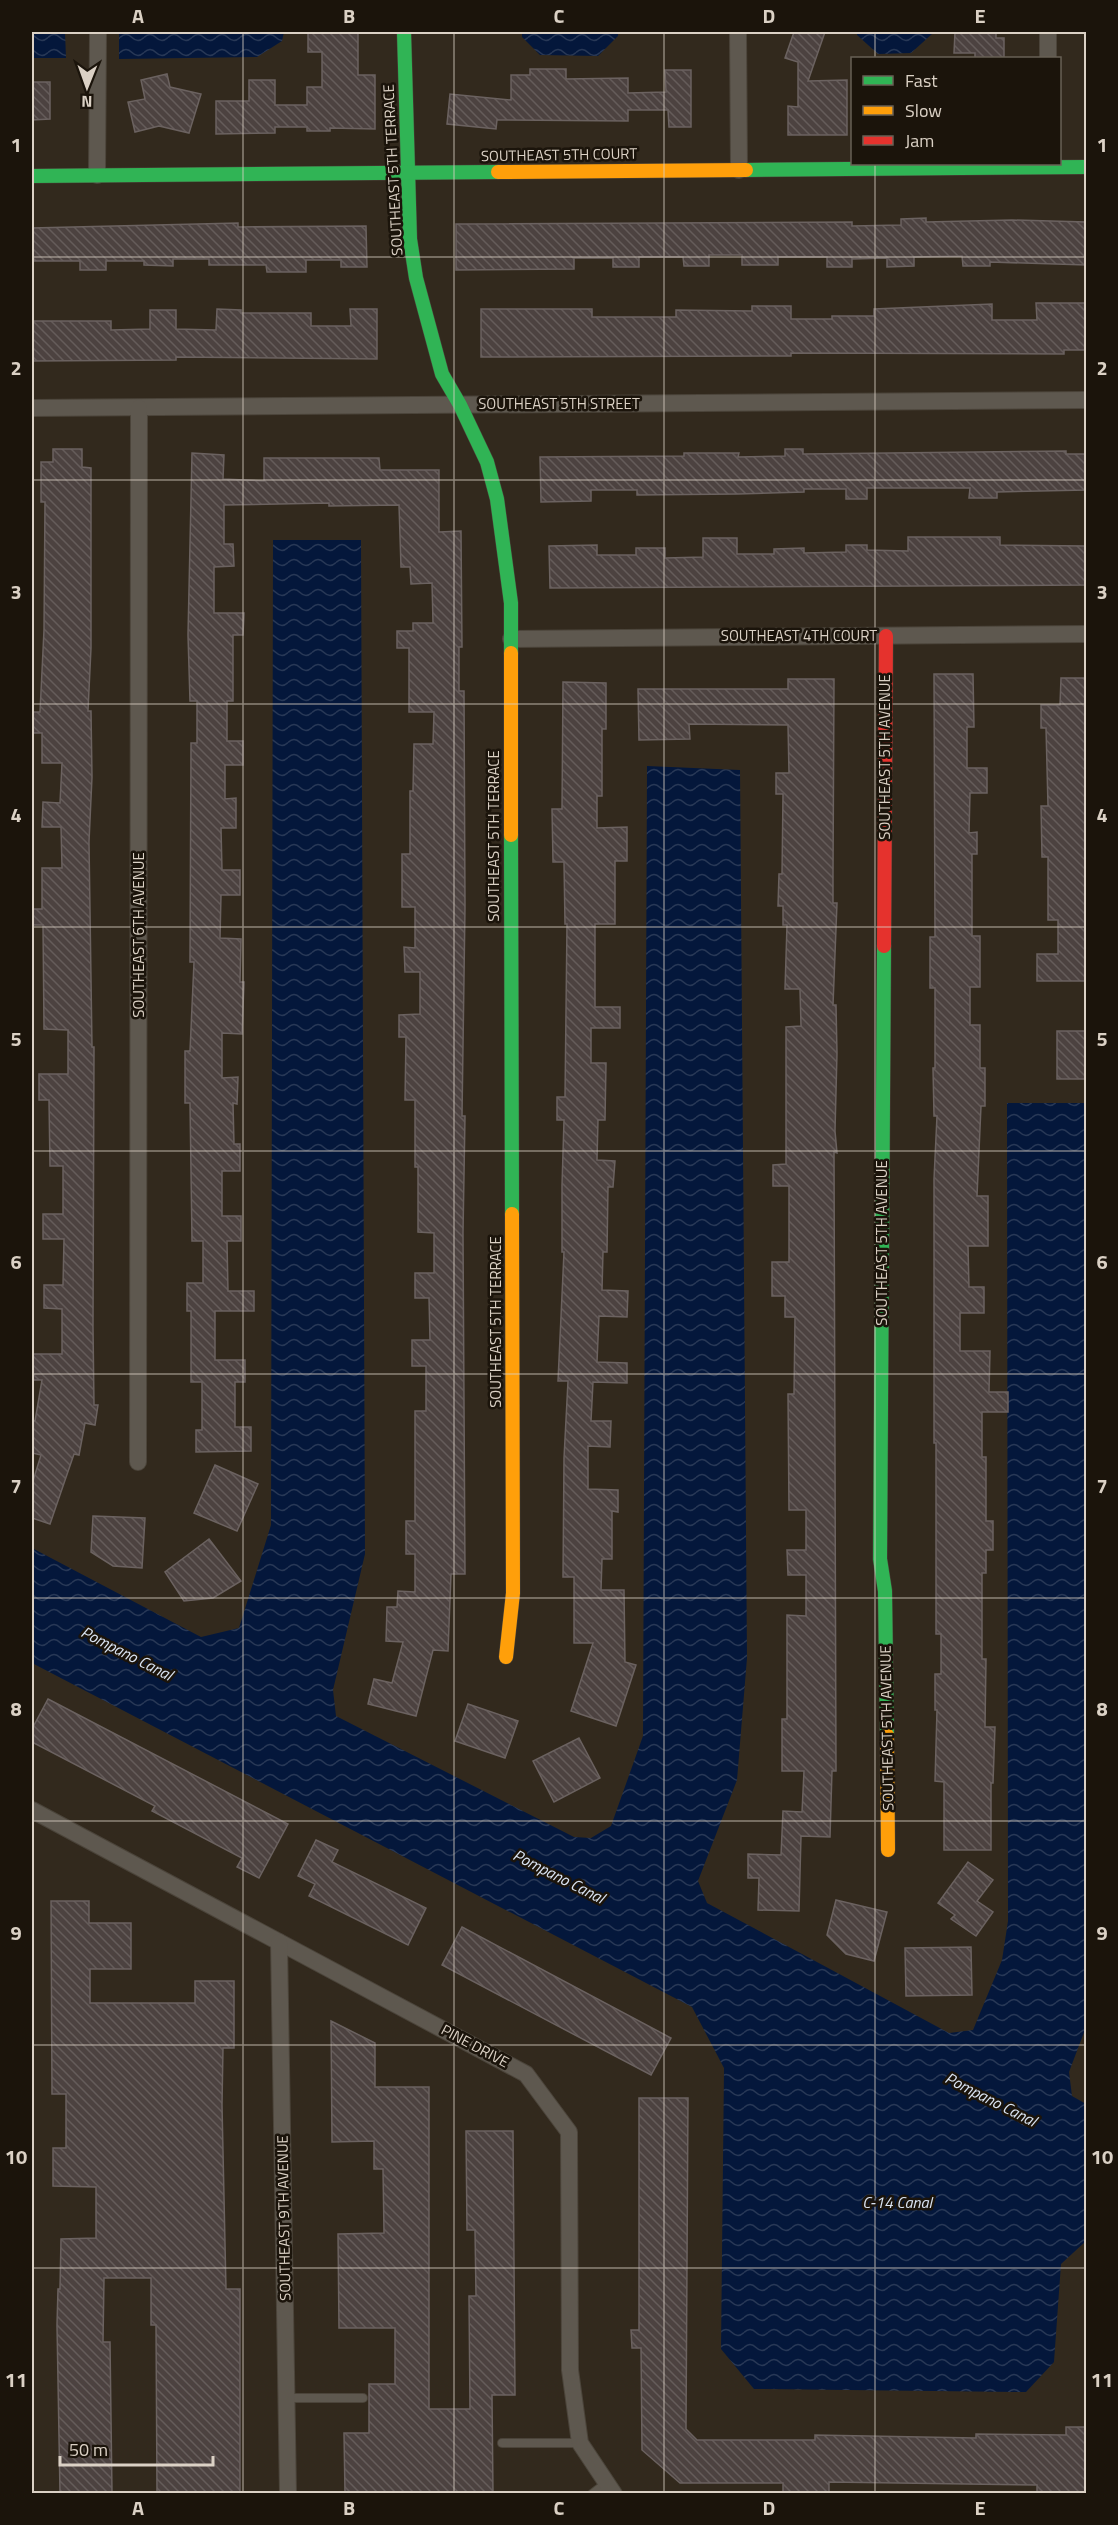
<svg xmlns="http://www.w3.org/2000/svg" width="1118" height="2525" font-family="'Titillium Web',sans-serif">
	<style>
		.water { fill: url(#water-waves) }
		.building { fill: url(#building-back-hatch); stroke: #6b6260; stroke-width: 1.5 }
		.lines { fill: none; stroke-linecap: round; stroke-linejoin: round }
		.lane-casing { stroke: #4b443a; stroke-width: 10 }
		.street-casing { stroke: #4b443a; stroke-width: 18 }
		.fast-casing { stroke: #4b443a; stroke-width: 15 }
		.slow-casing { stroke: #4b443a; stroke-width: 15 }
		.jam-casing { stroke: #4b443a; stroke-width: 15 }
		.lane { stroke: #5e584f; stroke-width: 8 }
		.street { stroke: #5e584f; stroke-width: 16 }
		.fast { stroke: #30b455; stroke-width: 14 }
		.slow { stroke: #ff9f0a; stroke-width: 14 }
		.jam { stroke: #e5322d; stroke-width: 14 }
		.grid { fill: none; stroke: #dbd1c5; stroke-width: 1.5; stroke-opacity: 0.55 }
		.labels { text-anchor: middle; stroke-width: 5; stroke-linejoin: round; paint-order: stroke }
		.street-label { font-size: 15px; fill: #dbd1c5; stroke: #1b140b }
		.water-label { font-size: 16px; font-style: italic; fill: #dbe5f4; stroke: #1b140b }
		.neatline { fill: none; stroke: #dbd1c5; stroke-width: 2 }
		.grid-label { font-size: 20px; text-anchor: middle; font-weight: bold; fill: #dbd1c5 }
	</style>
	<defs>
		<pattern id="water-waves" width="16" height="10" patternUnits="userSpaceOnUse" patternTransform="scale(1.5)"><rect width="16" height="10" fill="#04173b"/><path d="M0 5q4-4 8 0t8 0" fill="none" stroke="#283856"/></pattern>
		<pattern id="building-back-hatch" width="6" height="6" patternUnits="userSpaceOnUse" patternTransform="scale(1.5)"><rect width="6" height="6" fill="#4c4240"/><path d="M-1 5l2 2M0 0l6 6M5-1l2 2" fill="none" stroke="#655c5a"/></pattern>
	</defs>
	<rect width="100%" height="100%" fill="#32291d"/>
	<!-- water -->
	<g class="water">
		<path d="M32,32H65L66,58H32Z"/>
		<path d="M119,32H284L282,41L257,57L119,59Z"/>
		<path d="M522,32H618V36L598,56L540,55L522,37Z"/>
		<path d="M857,32H932V34L911,53L878,54L857,35Z"/>
		<path d="M273,540H361L365,1554L333,1690L336,1716L574,1837L591,1838L611,1826L643,1736L647,766L740,770L747,1658L737,1780L698,1881L707,1903L949,2033L973,2030L1002,1960L1008,1921L1007,1103H1086V2027L1069,2072L1072,2096L1086,2104V2241L1061,2264L1054,2362L1026,2392L754,2389L721,2349L724,2068L692,2007L32,1663V1548L201,1637L239,1628L271,1525Z"/>
	</g>
	<!-- building -->
	<g class="building">
		<path d="M308,32H358V75H375V129L330,128V131H307V127H275V133L216,134V101H249V80H275V105H307V87H322V52H308Z"/>
		<path d="M794,32H825L808,81L847,80V135H788V106L798,107V62L785,58Z"/>
		<path d="M955,32H996V38H1004V58H975V53H954Z"/>
		<path d="M530,69H566V79L628,78V93L666,92L665,70H691V127H669L668,110H628V121L497,120L496,129L447,124L450,94L511,100V75H530Z"/>
		<path d="M167,74L170,87L201,94L189,133L159,126L135,132L128,102L145,99L141,80Z"/>
		<path d="M32,82H50V119L32,120Z"/>
		<path d="M926,218V222L1012,220L1086,222V265L990,262V266H963L962,256L914,257V266L887,267V258L852,259V267H827V257H778V265H742V255H709V266H684L683,257H639V267H613V258H574V269L456,270V224L852,222V226L901,225V219Z"/>
		<path d="M238,223V227L366,226L367,267H341V260H306V272H267L266,265H209V259H173V266L144,265V261H106V270H80V261H32V228Z"/>
		<path d="M1036,303H1086V350H1064V354L791,353V356L481,357V309H592V317H676V310L752,311V306H791V319H832V316H874V309L992,304V320H1037Z"/>
		<path d="M217,309L241,310V313H311V326H351L350,309H377V359L176,357V360L32,361V321H111V330L150,329V310H176V329L216,330Z"/>
		<path d="M53,449H82V467L91,468V648L88,711H91L92,777L89,842L92,1047H94L93,1327L94,1405H98L95,1425L85,1423L79,1455L74,1454L50,1524L32,1518V1484L41,1455L32,1453V1420L35,1421L42,1380H32V1354H62V1309L44,1308V1285H63L64,1239H43V1214H63V1166H50L49,1100H39V1074H68V1030L44,1029L43,925H32V909H42V868H62L61,827H42L43,802L60,803L62,763H42V733H32V712H40L44,630L45,502H41V462H53Z"/>
		<path d="M785,449H803V454L1066,451V454H1086V490L997,492V498H969L970,488H867V499H846V489H804V492L738,494L637,495V490H591V501L541,502L540,457L684,456V453H739L738,457L785,456Z"/>
		<path d="M192,453L224,455L223,479L264,481V458H379L380,470H439V532L461,531L462,647H459V691H464L465,907L462,1116H465L463,1233L465,1574H451L448,1651L433,1650L416,1716L368,1704L374,1679L392,1683L403,1642L386,1641L387,1607H397L398,1591L415,1592V1554H406V1521H415V1411H426V1366H412V1340H430L429,1298H415V1273H434V1233L418,1232V1167H415V1100H405L406,1037H399V1015L420,1014V972H405L404,947L415,948V907H402V854H410V791H413L414,744H433L434,712H409V648H397V631H413V623H433L432,583L411,584L410,567H401L399,505L329,506V503L224,505V544H233L234,566L214,567V613H244L243,635H233V701H227V741H243V765H225V799L236,798V828H221L222,870H240V895H221L220,938L241,939L240,982H244L242,1034L222,1033V1078L238,1077L237,1104L233,1103L234,1144H240V1171H222V1216H241V1241H227L228,1291H254V1311H215V1360H245V1382H235V1427H251V1451L196,1452V1430H202V1382H191V1311H187V1283H203V1241H192L190,1103H185V1051H190L194,962H190L191,743H197V701H190L188,635Z"/>
		<path d="M908,537H1000V545L1086,546V585L550,588L549,546L597,545V555H636V548H665V558L703,557V538H737V554H774V549L804,548V553L846,552V545H867V550L908,551Z"/>
		<path d="M934,674H973L974,727H967V768H987V793H970L969,833L977,832V854H972V936H980V987H970V1025H980V1068H985V1106H981L977,1196H988V1246H968L969,1287H984V1313H960V1351H990L989,1392H1008V1412H982V1457H986V1521H993V1550H986V1573H982V1659H986L985,1727H995L993,1783H991V1850H944V1782L935,1781L937,1710H935V1674H941V1634H936V1443H934V1179L937,1116H934L933,1068H935V988H930V937H935Z"/>
		<path d="M1061,678H1086V981H1037V954H1058V920H1048V857H1042L1041,806H1048L1046,728H1041V705H1060Z"/>
		<path d="M788,679H834L833,875V903H837L833,1005H836L837,1053L835,1131L837,1153L834,1152L836,1771H832L830,1837L801,1836L799,1911L758,1910L759,1878H748V1854L781,1855L783,1811L802,1812L804,1771H782V1719H787V1615L806,1616V1575H788L787,1550H806V1510H789L788,1394H794L795,1317H785V1296H772V1262H789V1186H773V1165L786,1164V1027L801,1026L800,989H785L787,925H783V906H778L779,874H782L783,794H776V773H789L788,725L689,724L690,739L639,740L638,689H788Z"/>
		<path d="M563,682L606,683V729H602V796H597V828L627,827V861H615V924H595V1007H620V1028H591V1063H606L605,1120H598L597,1160L615,1161L613,1187H608L607,1252H603L602,1290L628,1291L627,1317L599,1316L597,1362L627,1363V1383L593,1382L591,1421H611L610,1447L588,1446V1489L618,1490V1512L612,1511V1559H602L601,1590H624L625,1662L636,1665L616,1726L571,1711L593,1643H574V1577H563L564,1458L568,1381H558L564,1252H562V1185L564,1120H557V1097H565L567,924H565L564,862H553L552,809H562Z"/>
		<rect x="1057" y="1031" width="29" height="48"/>
		<path d="M215,1465L258,1484L237,1531L194,1513Z"/>
		<path d="M93,1516L145,1518L142,1568L113,1566L91,1552Z"/>
		<path d="M209,1539L241,1581L213,1598L184,1601L165,1572Z"/>
		<path d="M48,1699L288,1824L259,1878L237,1867L242,1858L152,1811L155,1806L32,1742V1729Z"/>
		<path d="M468,1704L518,1721L505,1758L455,1741Z"/>
		<path d="M579,1738L600,1778L554,1802L533,1761Z"/>
		<path d="M316,1840L338,1850L332,1862L426,1908L408,1945L309,1896L315,1884L298,1876Z"/>
		<path d="M968,1862L993,1880L977,1901L993,1912L976,1936L951,1919L955,1915L938,1903Z"/>
		<path d="M836,1900L887,1912L874,1961L846,1954L827,1935Z"/>
		<path d="M51,1901H89V1923H131V1969H90V2003H195V1981H234V2048H223L222,2105L226,2289H240V2493H157L156,2325H151V2278H104L103,2342H110L112,2493H60L57,2325L58,2289H60L61,2239L96,2238V2187L53,2186V2148H66V2094H52Z"/>
		<path d="M462,1927L671,2038L651,2075L442,1965Z"/>
		<path d="M971,1947L972,1995L906,1996L905,1948Z"/>
		<path d="M331,2021L375,2043V2087H429V2409H470L469,2296H476L475,2230H467L466,2131H513L515,2395H492L493,2493H345L344,2433H369V2384H395V2328H339L338,2234L384,2233L383,2169H374V2141L332,2142Z"/>
		<path d="M639,2098H688L686,2429L697,2440H815V2435L976,2438V2434L1066,2435V2427H1086V2493H1037V2485L829,2482V2492L783,2493V2483H680L642,2450L641,2348H632L631,2330H639Z"/>
	</g>
	<g class="lines">
		<defs>
			<g id="lane">
				<path d="M287,2398H363"/>
				<path d="M502,2443H580"/>
				<path d="M592,2494L605,2484"/>
			</g>
			<g id="street">
				<path d="M738,32L739,170"/>
				<path d="M1048,58V32"/>
				<path d="M97,175L98,32"/>
				<path d="M32,408L1086,400"/>
				<path d="M511,639L1086,634"/>
				<path d="M138,1462L139,408"/>
				<path d="M32,1810L526,2074L569,2132L570,2370L580,2443L614,2494"/>
				<path d="M279,1942L288,2494"/>
			</g>
			<g id="fast">
				<path d="M404,32L410,239L416,278L442,374L460,405L487,462L497,499L511,603V653"/>
				<path d="M746,170L1086,167"/>
				<path d="M32,176L498,172"/>
				<path d="M511,835L512,1214"/>
				<path d="M884,946L880,1559L885,1591L887,1735"/>
			</g>
			<g id="slow">
				<path d="M498,172L746,170"/>
				<path d="M511,653V835"/>
				<path d="M506,1657L513,1593L512,1214"/>
				<path d="M887,1735L888,1850"/>
			</g>
			<path id="jam" d="M884,946L886,636"/>
		</defs>
		<!-- lane casing -->
		<use href="#lane" class="lane-casing"/>
		<!-- street casing -->
		<use href="#street" class="street-casing"/>
		<!-- fast casing -->
		<use href="#fast" class="fast-casing"/>
		<!-- slow casing -->
		<use href="#slow" class="slow-casing"/>
		<!-- jam casing -->
		<use href="#jam" class="jam-casing"/>
		<!-- lane -->
		<use href="#lane" class="lane"/>
		<!-- street -->
		<use href="#street" class="street"/>
		<!-- fast -->
		<use href="#fast" class="fast"/>
		<!-- slow -->
		<use href="#slow" class="slow"/>
		<!-- jam -->
		<use href="#jam" class="jam"/>
	</g>
	<!-- grid -->
	<path class="grid" d="M243,32V2494M454,32V2494M664,32V2494M875,32V58M875,164V2494M32,257H1086M32,480H1086M32,704H1086M32,927H1086M32,1151H1086M32,1374H1086M32,1598H1086M32,1821H1086M32,2045H1086M32,2268H1086"/>
	<g class="labels">
		<!-- street labels -->
		<g class="street-label">
			<text transform="translate(559 155) rotate(-1)" y="5">SOUTHEAST 5TH COURT</text>
			<text transform="translate(393 170) rotate(-93)" y="5">SOUTHEAST 5TH TERRACE</text>
			<text x="559" y="409">SOUTHEAST 5TH STREET</text>
			<text x="799" y="641">SOUTHEAST 4TH COURT</text>
			<text transform="translate(885 757) rotate(-90)" y="5">SOUTHEAST 5TH AVENUE</text>
			<text transform="translate(494 836) rotate(-90)" y="5">SOUTHEAST 5TH TERRACE</text>
			<text transform="translate(139 935) rotate(-90)" y="5">SOUTHEAST 6TH AVENUE</text>
			<text transform="translate(882 1243) rotate(-90)" y="5">SOUTHEAST 5TH AVENUE</text>
			<text transform="translate(496 1322) rotate(-90)" y="5">SOUTHEAST 5TH TERRACE</text>
			<text transform="translate(887 1728) rotate(-91)" y="5">SOUTHEAST 5TH AVENUE</text>
			<text transform="translate(475 2046) rotate(28)" y="5">PINE DRIVE</text>
			<text transform="translate(284 2218) rotate(-91)" y="5">SOUTHEAST 9TH AVENUE</text>
		</g>
		<!-- water labels -->
		<g class="water-label">
			<text transform="translate(127 1653) rotate(27)" y="6">Pompano Canal</text>
			<text transform="translate(559 1876) rotate(27)" y="6">Pompano Canal</text>
			<text transform="translate(991 2099) rotate(27)" y="6">Pompano Canal</text>
			<text x="897" y="2208">C-14 Canal</text>
		</g>
	</g>
	<!-- border -->
	<rect width="1118" height="2525" fill="none" stroke="#1b140b" stroke-width="66"/>
	<!-- legend -->
	<rect x="851" y="57" width="210" height="108" fill="#1b140b" stroke="#686055" stroke-width="1.5"/>
	<rect x="863" y="76" width="30" height="9" fill="#30b455" stroke="#686055" stroke-width="1.5"/>
	<text x="905" y="87" font-size="18" fill="#dbd1c5">Fast</text>
	<rect x="863" y="106" width="30" height="9" fill="#ff9f0a" stroke="#686055" stroke-width="1.5"/>
	<text x="905" y="117" font-size="18" fill="#dbd1c5">Slow</text>
	<rect x="863" y="136" width="30" height="9" fill="#e5322d" stroke="#686055" stroke-width="1.5"/>
	<text x="905" y="147" font-size="18" fill="#dbd1c5">Jam</text>
	<!-- north arrow -->
	<g transform="translate(87 87) rotate(181)" stroke="#1b140b" stroke-width="4.5" paint-order="stroke">
	<path d="M0-4.5L10 22L0 15L-10 22Z" fill="#dbd1c5"/>
	<text y="-9" font-size="16" font-weight="bold" text-anchor="middle" fill="#dbd1c5">N</text>
	</g>
	<!-- scale -->
	<path d="M60 2456v9h153v-9" fill="none" stroke="#dbd1c5" stroke-width="3"/>
	<text x="69" y="2456" font-size="18" fill="#dbd1c5" stroke="#1b140b" stroke-width="4.5" paint-order="stroke">50 m</text>
	<rect x="33" y="33" width="1052" height="2459" class="neatline"/>
	<g class="grid-label">
		<text x="138" y="23">A</text>
		<text x="349" y="23">B</text>
		<text x="559" y="23">C</text>
		<text x="769" y="23">D</text>
		<text x="980" y="23">E</text>
		<text x="16" y="152">1</text>
		<text x="1102" y="152">1</text>
		<text x="16" y="375">2</text>
		<text x="1102" y="375">2</text>
		<text x="16" y="599">3</text>
		<text x="1102" y="599">3</text>
		<text x="16" y="822">4</text>
		<text x="1102" y="822">4</text>
		<text x="16" y="1046">5</text>
		<text x="1102" y="1046">5</text>
		<text x="16" y="1269">6</text>
		<text x="1102" y="1269">6</text>
		<text x="16" y="1493">7</text>
		<text x="1102" y="1493">7</text>
		<text x="16" y="1716">8</text>
		<text x="1102" y="1716">8</text>
		<text x="16" y="1940">9</text>
		<text x="1102" y="1940">9</text>
		<text x="16" y="2164">10</text>
		<text x="1102" y="2164">10</text>
		<text x="16" y="2387">11</text>
		<text x="1102" y="2387">11</text>
		<text x="138" y="2515">A</text>
		<text x="349" y="2515">B</text>
		<text x="559" y="2515">C</text>
		<text x="769" y="2515">D</text>
		<text x="980" y="2515">E</text>
	</g>
</svg>
